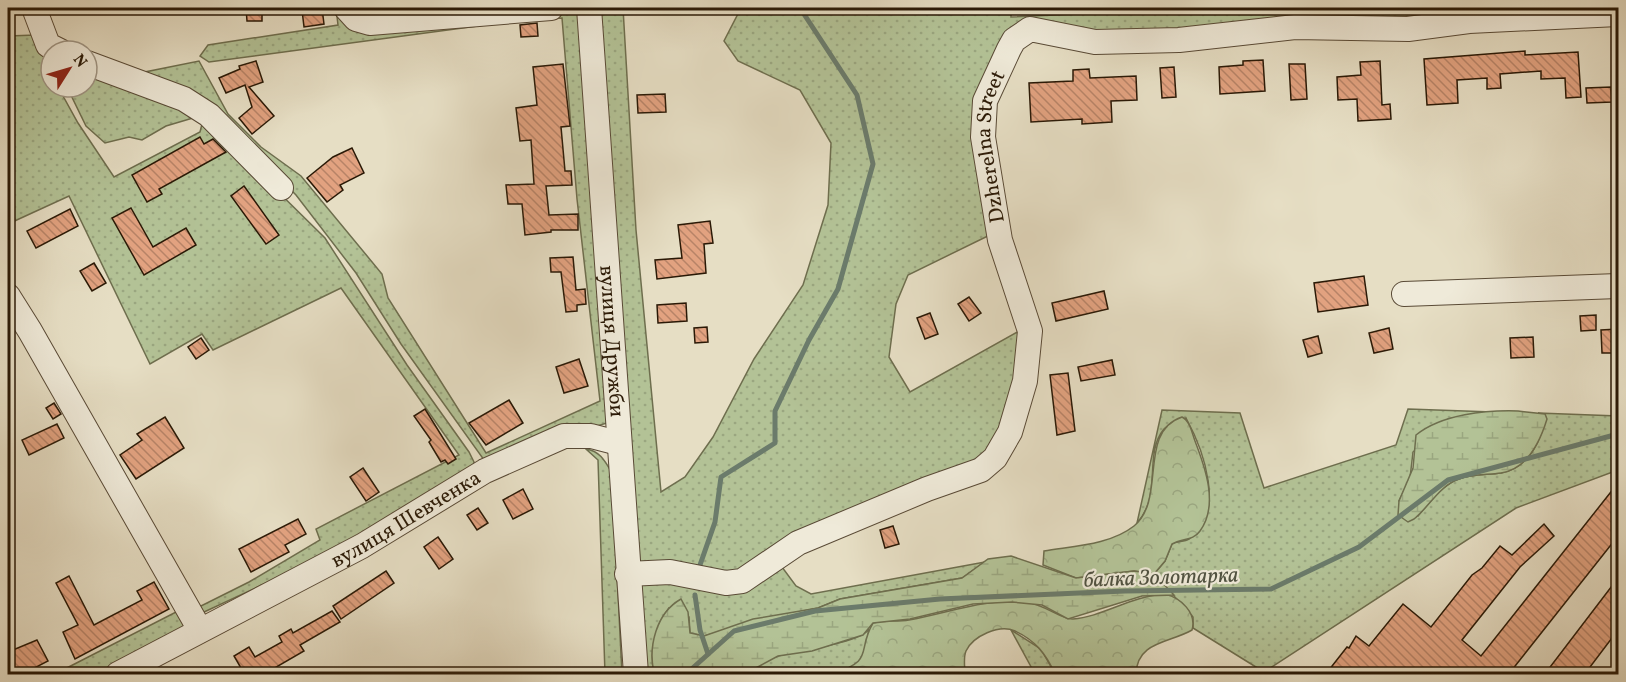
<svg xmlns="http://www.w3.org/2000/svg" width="1626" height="682" font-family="Vollkorn,serif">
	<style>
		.grass { fill: url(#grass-dots); stroke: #6e6e4e; stroke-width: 1.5 }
		.forest { fill: url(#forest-crowns); stroke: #6e6e4e; stroke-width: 1.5 }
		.wetland { fill: url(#wetland-marsh); stroke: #6e6e4e; stroke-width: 1.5 }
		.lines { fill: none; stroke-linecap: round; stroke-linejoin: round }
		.stream { stroke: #6b7b6b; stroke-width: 5 }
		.building { fill: url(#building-back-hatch); stroke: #2a1906; stroke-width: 1.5 }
		.minor-casing { stroke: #594a36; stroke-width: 26 }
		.minor { stroke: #efead9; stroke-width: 24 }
		.labels { text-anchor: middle; stroke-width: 4.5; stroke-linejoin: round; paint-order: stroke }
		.street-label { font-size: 21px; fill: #2a1906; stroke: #efead9 }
		.water-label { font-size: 22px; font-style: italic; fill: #505241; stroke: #efead9 }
	</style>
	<defs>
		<pattern id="grass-dots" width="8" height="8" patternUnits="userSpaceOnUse" patternTransform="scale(1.5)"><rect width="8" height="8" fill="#b3c296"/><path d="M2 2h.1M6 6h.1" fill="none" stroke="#9aa680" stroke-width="1.8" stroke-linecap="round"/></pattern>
		<pattern id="forest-crowns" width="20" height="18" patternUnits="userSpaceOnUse" patternTransform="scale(1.5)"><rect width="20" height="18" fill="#b3c296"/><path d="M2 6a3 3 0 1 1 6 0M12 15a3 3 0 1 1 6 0" fill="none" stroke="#9aa680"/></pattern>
		<pattern id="wetland-marsh" width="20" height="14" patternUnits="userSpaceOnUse" patternTransform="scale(1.5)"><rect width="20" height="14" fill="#b3c296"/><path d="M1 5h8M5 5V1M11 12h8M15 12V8" fill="none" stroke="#9aa680"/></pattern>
		<pattern id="building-back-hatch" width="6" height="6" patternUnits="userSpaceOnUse" patternTransform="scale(1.5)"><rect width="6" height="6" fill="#e2a280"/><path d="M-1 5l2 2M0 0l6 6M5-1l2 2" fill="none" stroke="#b78367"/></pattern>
	</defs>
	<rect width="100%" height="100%" fill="#e6dec4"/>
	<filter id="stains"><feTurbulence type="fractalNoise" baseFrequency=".00333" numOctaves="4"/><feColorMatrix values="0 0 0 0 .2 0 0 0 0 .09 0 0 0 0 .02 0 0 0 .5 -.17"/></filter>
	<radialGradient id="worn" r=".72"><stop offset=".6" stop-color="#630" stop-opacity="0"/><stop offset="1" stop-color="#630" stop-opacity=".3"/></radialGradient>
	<!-- grass -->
	<g class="grass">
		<path d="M336,8L414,24L580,9L607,423L484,460L401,344L356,273L296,195L264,163L135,74L199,61L228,114L261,147L301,176L382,274L388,298L486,453L600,401L577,199L562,18L500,23L209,62L200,56L208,45L338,25Z"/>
		<path d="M598,8H623L636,230L661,492L685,477L713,437L754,359L803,285L828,205L831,143L800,90L738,61L724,41L741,8H1011V17L1212,8H1613L1170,37L1031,25L988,86L994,233L908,275L896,304L889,357L910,392L1021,330L1019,386L984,464L739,575L637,564Z"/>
		<path d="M36,35L51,71V87H58L78,123L114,177L200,132L202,124L253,167L325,238L407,365L469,452L474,462L473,467L343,547L202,613L8,292V279L199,607L249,582L320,540L316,529L459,455L341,288L213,350L202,334L150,364L69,196L8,224V36Z"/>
		<path d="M87,72L173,105L193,118L166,126L142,140L129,137L105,143L86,126L67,87H87Z"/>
		<path d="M1408,409L1493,412L1448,419L1413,452L1410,478L1399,501L1418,516C1429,503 1443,484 1459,479C1473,474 1487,475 1501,473C1529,468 1543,439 1545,414L1538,413L1618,416V470L1516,508L1264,672L1193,628V617L1154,574L1165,561L1172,544C1177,541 1184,542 1189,539C1227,514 1203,449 1186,418C1180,421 1169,424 1164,429C1143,454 1163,495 1137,523L1162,410L1240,413L1264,488L1396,445Z"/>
		<path d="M586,449C600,451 605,461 612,473L622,674H605L598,460Z"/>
		<path d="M985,562L962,578L840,599L818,608L773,617L704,636L690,633L689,617L669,608C656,627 649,650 654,673H648L636,591L645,581L782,567L796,586L811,594Z"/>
		<path d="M178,611L186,624L181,629L98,674H55Z"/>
		<path d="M869,629C867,639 867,652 860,660C839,682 781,677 754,669C761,665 766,660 774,657C792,652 860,643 869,629Z"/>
		<path d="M1011,630L1041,649L1055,674H1035Z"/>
	</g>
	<!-- forest -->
	<g class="forest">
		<path d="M1182,417C1190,421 1192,433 1195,441C1205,467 1219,505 1200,531C1193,541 1182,538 1172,544L1165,561L1154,574L1134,571L1076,578L1043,565L1044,551C1073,546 1110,545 1134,526C1167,499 1137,432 1182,417Z"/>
		<path d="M1165,594C1181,598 1197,613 1192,630C1170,643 1137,641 1136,674H1055C1046,654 1035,640 1015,631C999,624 973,636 966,651C963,658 965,667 965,674H832C876,660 856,652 873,623C885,620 897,622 909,620C949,613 985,598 1026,602C1044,604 1062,620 1073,619C1102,617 1131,596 1165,594Z"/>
	</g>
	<!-- wetland -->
	<g class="wetland">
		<path d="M1518,411L1545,414L1547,419C1540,442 1527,469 1501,473C1487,475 1472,474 1459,479C1440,485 1429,507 1414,519L1408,522L1398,515L1399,501L1413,468L1416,435C1442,414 1486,410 1518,411Z"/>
		<path d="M1011,556L1076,578L1134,571L1154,574L1174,595L1142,596L1068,619L1042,605L1012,602L973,604L910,619L873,623L863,635L812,651L778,656L754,669L727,674L654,673C648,647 656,613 681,599L688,612L690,633L704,636L753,619L818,608L840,599L962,578L988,559Z"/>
	</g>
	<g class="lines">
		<!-- stream -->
		<g class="stream">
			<path d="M700,565L715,522L721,477L775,443V411L809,340L838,289L873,164L857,95L800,8"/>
			<path d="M695,595L700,630L708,654"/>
			<path d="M686,674L734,631L815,611L940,599L1125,591L1271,589L1359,547L1448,480L1618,434"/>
		</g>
	</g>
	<!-- building -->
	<g class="building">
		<path d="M246,8H262V21H247Z"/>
		<path d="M322,8L324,24L304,27L302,10Z"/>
		<path d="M537,23L538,36L521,37L520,25Z"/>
		<path d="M1525,51V55L1578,52L1581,97L1566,98L1565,78L1541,79V71L1500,74L1501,88L1487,89V78L1457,80L1458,103L1427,105L1424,59Z"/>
		<path d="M1263,60L1265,91L1220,94L1219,67L1243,65V61Z"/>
		<path d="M256,61L263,82L249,87L274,116L252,134L239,118L252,107L245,85L226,93L219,78L240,69L239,66Z"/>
		<path d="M1380,61L1382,105L1390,104L1391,119L1358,121L1357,99L1338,100L1337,77L1361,75L1360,62Z"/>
		<path d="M563,64L570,126L561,127L565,171H571L572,185L546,186L549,215L578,214V230H551V232L525,235L522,204H508L506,185L534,184L531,140L520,141L516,108L537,105L533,67Z"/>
		<path d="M1289,64H1305L1307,99L1291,100Z"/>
		<path d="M1174,67L1176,97L1162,98L1160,68Z"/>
		<path d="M1089,69L1090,78L1136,76L1137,100L1111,101L1112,122L1082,124V119L1031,122L1029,83L1073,81V70Z"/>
		<path d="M1611,87L1612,102L1587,103L1586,88Z"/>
		<path d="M665,94L666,112L638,113L637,95Z"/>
		<path d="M200,137L204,144L213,139L226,152L159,189L162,194L147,202L132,175Z"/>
		<path d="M352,148L364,173L340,185L343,190L327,202L307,178L333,157Z"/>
		<path d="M244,186L279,235L266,244L231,196Z"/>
		<path d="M131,208L153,247L186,228L196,245L144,275L112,218Z"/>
		<path d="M70,209L78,226L36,248L27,231Z"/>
		<path d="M710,221L713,243L704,244L706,273L657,279L655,260L682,258L678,225Z"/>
		<path d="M573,257L576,290L585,289L586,304L577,305V311L566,312L561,272H551L550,258Z"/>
		<path d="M94,263L106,283L92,291L80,271Z"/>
		<path d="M1364,276L1368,305L1318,312L1314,283Z"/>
		<path d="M1104,291L1108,309L1056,321L1052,303Z"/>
		<path d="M969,297L981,313L969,321L958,304Z"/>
		<path d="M686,303L687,321L658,323L657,305Z"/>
		<path d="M930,313L938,334L925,339L917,318Z"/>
		<path d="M1596,315V330L1581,331L1580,316Z"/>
		<path d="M707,327L708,342L695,343L694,328Z"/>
		<path d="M1389,328L1393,349L1374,353L1369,333Z"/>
		<path d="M1618,329V353H1602L1601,330Z"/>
		<path d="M1318,336L1322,353L1308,357L1303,340Z"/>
		<path d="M1533,337L1534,357L1511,358L1510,338Z"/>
		<path d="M201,338L209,350L196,359L188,347Z"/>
		<path d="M579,359L588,386L564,393L556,367Z"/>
		<path d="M1112,360L1115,375L1081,381L1078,367Z"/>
		<path d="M1068,373L1075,431L1057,435L1050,375Z"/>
		<path d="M509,400L523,423L486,445L469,423Z"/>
		<path d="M54,403L61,414L53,419L46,408Z"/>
		<path d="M425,409L456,459L448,464L445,460L441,462L429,442L431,440L414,416Z"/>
		<path d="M165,417L184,448L136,479L120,455L142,440L137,434Z"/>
		<path d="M57,424L64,438L29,455L22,440Z"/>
		<path d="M363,468L379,492L366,501L350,477Z"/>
		<path d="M1618,483V536L1508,675H1325L1347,647L1349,648L1356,636L1369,646L1403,604L1431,627L1472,575L1482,568L1500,546L1512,555L1544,524L1554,536L1520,567L1462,640L1481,656Z"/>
		<path d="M523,489L533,509L513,519L503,500Z"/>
		<path d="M478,508L488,523L477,530L467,515Z"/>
		<path d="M298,519L306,534L285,545L289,552L251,572L239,549Z"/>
		<path d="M893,526L899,544L885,548L880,530Z"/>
		<path d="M438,537L453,559L439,569L424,547Z"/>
		<path d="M386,571L394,583L341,619L333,606Z"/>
		<path d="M69,576L94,625L142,600L137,591L154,582L169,609L75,659L63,632L78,625L56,583Z"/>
		<path d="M1618,578V630L1584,675H1544Z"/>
		<path d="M332,611L340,622L300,645L304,651L271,670L273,675H245L234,656L249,647L255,657L282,642L279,636L291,629L293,633Z"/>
		<path d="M37,640L48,661L21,675H8V652Z"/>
	</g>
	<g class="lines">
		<defs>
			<g id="minor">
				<path d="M34,8L48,45L60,51"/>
				<path d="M346,8L356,19L370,23L551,8"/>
				<path id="s1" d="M589,8L636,674"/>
				<path d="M87,63L184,99L209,115L281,188"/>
				<path d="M1404,294L1618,286"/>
				<path d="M8,296L30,331L200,630"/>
				<path id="s2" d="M627,574L670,572L726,583L742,581L798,543L927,489L981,470L995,458L1010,432L1025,381L1030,331L1000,240L983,137L985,101L1009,49L1014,40L1030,29L1095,42L1179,40L1295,27L1408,29L1469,21L1618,14"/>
				<path id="s3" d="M118,674L362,546L485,471L564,436H591L618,443"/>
			</g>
		</defs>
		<!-- minor casing -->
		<use href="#minor" class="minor-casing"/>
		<!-- minor -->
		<use href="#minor" class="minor"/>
	</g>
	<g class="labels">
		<!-- street labels -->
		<g class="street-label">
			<text dy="7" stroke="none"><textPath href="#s2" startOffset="724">Dzherelna Street</textPath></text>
			<text dy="7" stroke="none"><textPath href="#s1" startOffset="334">вулиця Дружби</textPath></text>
			<text dy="7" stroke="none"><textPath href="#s3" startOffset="327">вулиця Шевченка</textPath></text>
		</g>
		<!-- water labels -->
		<g class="water-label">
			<text transform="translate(1161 576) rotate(-2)" y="8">балка Золотарка</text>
		</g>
	</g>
	<!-- margin -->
	<rect width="1626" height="682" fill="none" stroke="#e6dec4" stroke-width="30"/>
	<rect x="9" y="9" width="1608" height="664" fill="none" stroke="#2a1906" stroke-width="3"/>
	<rect x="15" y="15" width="1596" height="652" fill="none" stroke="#2a1906" stroke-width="1.5"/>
	<!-- north arrow -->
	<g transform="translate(69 69) rotate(53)"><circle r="28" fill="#efead9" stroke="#a09685" stroke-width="1.5"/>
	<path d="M0-4.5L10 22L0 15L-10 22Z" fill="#8f2418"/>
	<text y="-9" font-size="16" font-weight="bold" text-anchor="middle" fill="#2a1906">N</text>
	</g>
	<rect width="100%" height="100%" filter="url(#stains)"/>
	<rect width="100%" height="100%" fill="url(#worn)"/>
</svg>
